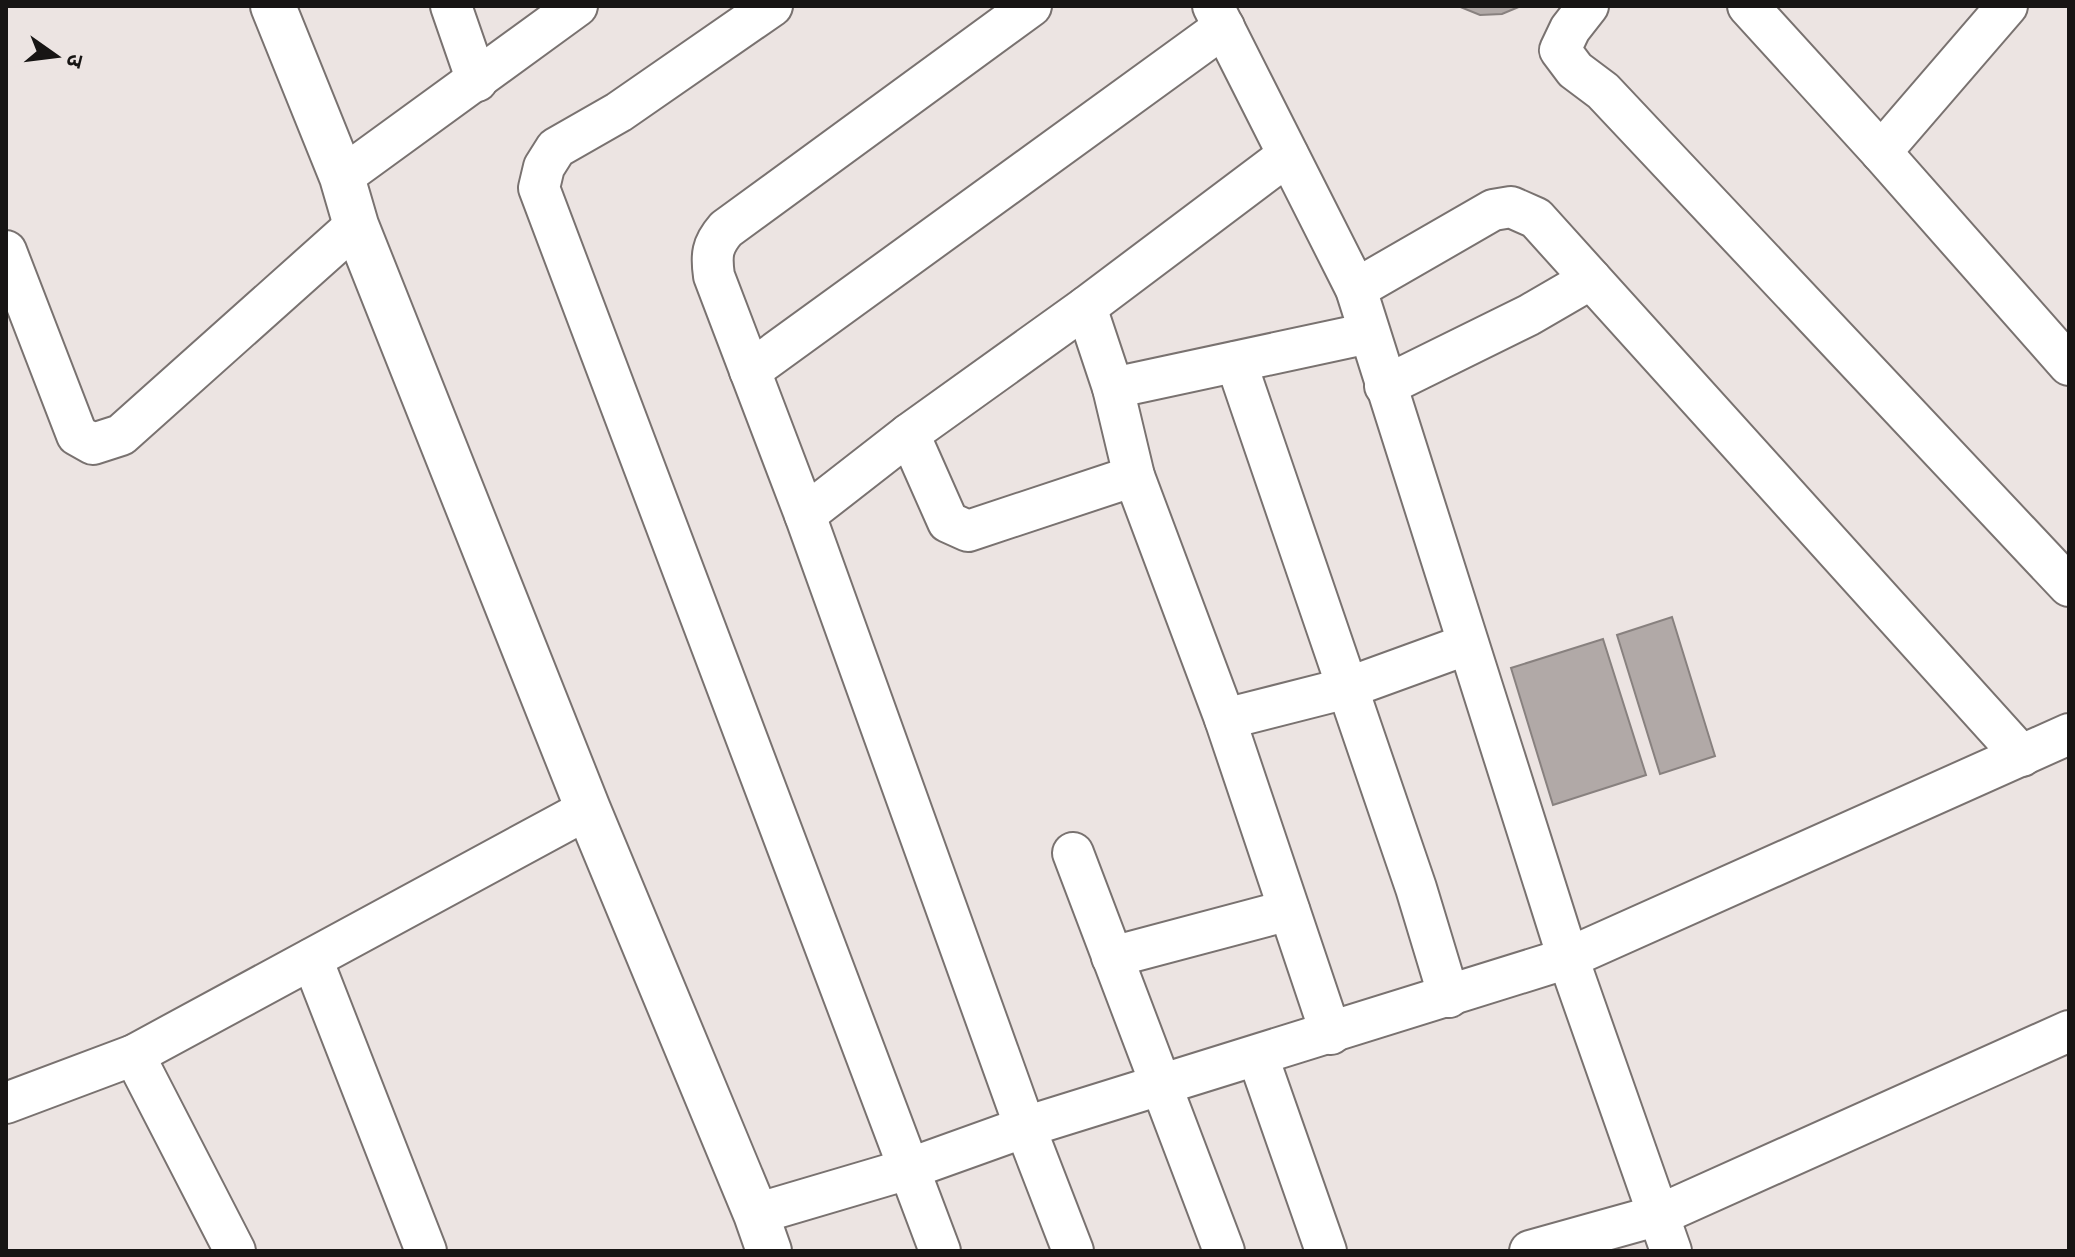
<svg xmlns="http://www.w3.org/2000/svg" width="2075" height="1257" font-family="'Space Grotesk','Noto Sans Devanagari',sans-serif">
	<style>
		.building { fill: #b1a9a7; stroke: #88817f; stroke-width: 2 }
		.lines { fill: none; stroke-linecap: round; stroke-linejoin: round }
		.minor-casing { stroke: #797270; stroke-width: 44 }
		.tertiary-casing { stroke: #797270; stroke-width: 48 }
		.minor { stroke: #fff; stroke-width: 40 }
		.tertiary { stroke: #fff; stroke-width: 44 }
	</style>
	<rect width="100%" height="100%" fill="#ece4e2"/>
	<!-- building -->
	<g class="building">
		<path d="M1458,6H1521L1502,14L1480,15Z"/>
		<path d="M1672,617L1715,756L1660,774L1617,635Z"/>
		<path d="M1603,639L1646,775L1553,805L1511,668Z"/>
	</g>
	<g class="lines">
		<defs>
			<g id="minor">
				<path d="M451,6L477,81"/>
				<path d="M772,6L619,112L556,148L544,167L539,188L940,1251"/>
				<path d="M1031,6L726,229C712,245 711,255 714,276L805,515L1025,1127L1073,1251"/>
				<path d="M1213,6L1356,289L1568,958L1671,1251"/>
				<path d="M1588,6L1570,29L1560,50L1575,70L1603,91L2069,586"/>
				<path d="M1748,6L1881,152L2069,365"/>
				<path d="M1881,152L2007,6"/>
				<path d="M342,177L577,6"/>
				<path d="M6,251L77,435L93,444L121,435L356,225"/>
				<path d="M1356,289L1493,210L1511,207L1536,218L2022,756"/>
				<path d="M1086,307L1113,388L1134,476L1225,719L1331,1034"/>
				<path d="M1236,362L1416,888L1449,997"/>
				<path d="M750,371L1224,27"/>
				<path d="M1385,386L1529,315L1591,279"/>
				<path d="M1113,388L1369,333"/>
				<path d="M909,434L948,522L968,531L1134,476"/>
				<path d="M805,515L909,434L1086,307L1288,155"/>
				<path d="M1225,719L1347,688L1468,644"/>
				<path d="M1073,853L1224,1251"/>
				<path d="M1112,957L1289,910"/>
				<path d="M312,959L426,1251"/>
				<path d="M134,1055L235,1251"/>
				<path d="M1258,1057L1326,1251"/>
				<path d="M6,1103L134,1055L588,809"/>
				<path d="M756,1214L908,1169L1025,1127L1568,958L2069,734"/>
				<path d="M1530,1251L1659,1215L2069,1031"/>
			</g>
			<path id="tertiary" d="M273,6L342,177L356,225L588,809L756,1214L769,1251"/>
		</defs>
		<!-- minor casing -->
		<use href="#minor" class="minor-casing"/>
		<!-- tertiary casing -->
		<use href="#tertiary" class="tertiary-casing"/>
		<!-- minor -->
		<use href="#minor" class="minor"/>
		<!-- tertiary -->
		<use href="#tertiary" class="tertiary"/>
	</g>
	<!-- border -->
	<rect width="2075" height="1257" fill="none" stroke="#171514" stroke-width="16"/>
	<!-- north arrow -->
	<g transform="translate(56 56) rotate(104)" stroke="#ece4e2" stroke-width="6" paint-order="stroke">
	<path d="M0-6L14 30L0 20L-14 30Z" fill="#171514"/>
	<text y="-12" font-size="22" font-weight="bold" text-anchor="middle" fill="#171514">उ</text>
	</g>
</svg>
